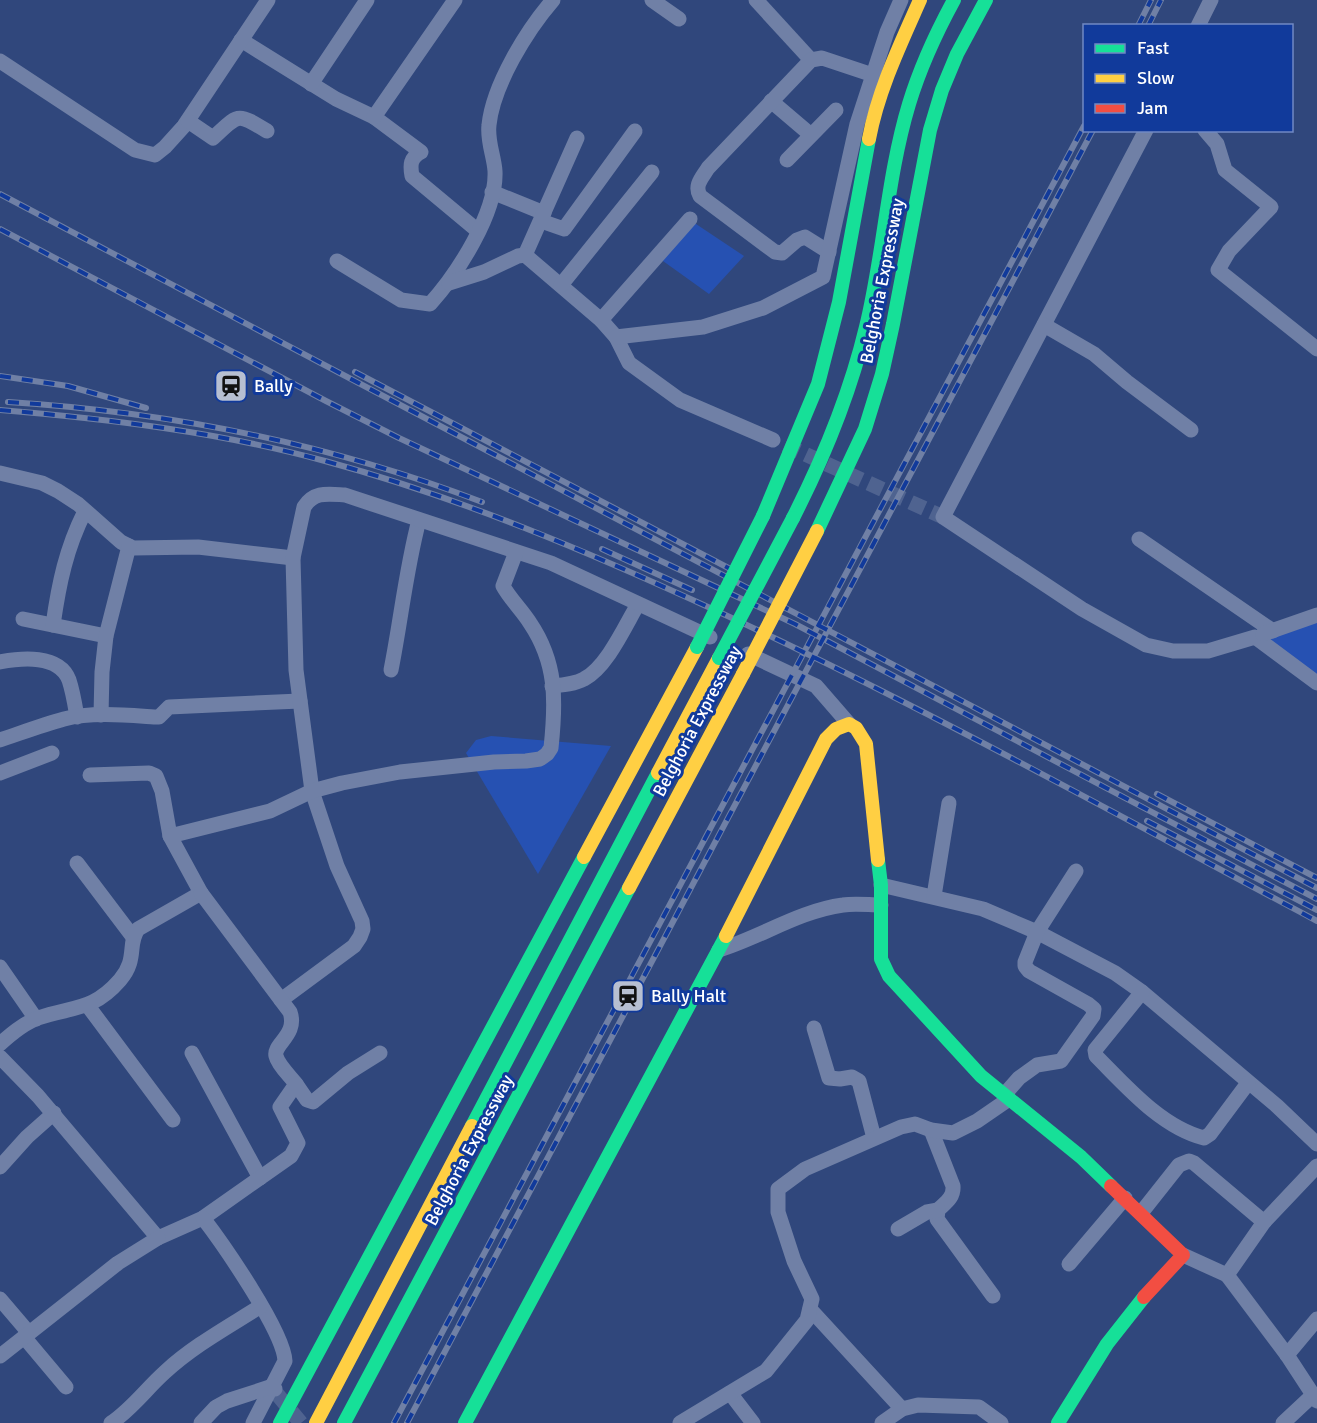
<svg xmlns="http://www.w3.org/2000/svg" width="1317" height="1423" font-family="Signika,sans-serif">
	<style>
		.green { fill: #2651b2 }
		.lines { fill: none; stroke-linecap: round; stroke-linejoin: round }
		.street-tunnel { stroke: #4f6390; stroke-width: 15; stroke-dasharray: 15 8; stroke-linecap: butt }
		.street { stroke: #7080a6; stroke-width: 15 }
		.fast { stroke: #16e098; stroke-width: 14 }
		.slow { stroke: #ffcf43; stroke-width: 14 }
		.jam { stroke: #f24e42; stroke-width: 14 }
		.rail-casing { stroke: #7080a5; stroke-width: 6 }
		.rail { stroke: #113a9b; stroke-width: 4; stroke-dasharray: 11; stroke-linecap: butt }
		.fast-bridge { stroke: #16e098; stroke-width: 14 }
		.slow-bridge { stroke: #ffcf43; stroke-width: 14 }
		.labels { text-anchor: middle; stroke-width: 6; stroke-linejoin: round; paint-order: stroke }
		.street-label { font-size: 18px; fill: #fff; stroke: #113a9b }
		.poi-label { font-size: 18px; fill: #fff; stroke: #113a9b; text-anchor: start }
	</style>
	<rect width="100%" height="100%" fill="#30477c"/>
	<!-- green -->
	<g class="green">
		<path d="M687,218L744,256L709,294L656,256Z"/>
		<path d="M1317,615V683L1255,637Z"/>
		<path d="M491,736L611,746L538,874L466,753L476,740Z"/>
	</g>
	<g class="lines">
		<!-- street-tunnel -->
		<g class="street-tunnel">
			<path d="M785,445L943,517"/>
			<path d="M277,1394L301,1423"/>
		</g>
		<!-- street -->
		<g class="street">
			<path d="M652,0L679,19"/>
			<path d="M756,0L811,60"/>
			<path d="M1198,26L1211,0"/>
			<path d="M241,40L336,99L374,117L421,152C410,158 410,165 412,176L478,231"/>
			<path d="M0,61L135,150L155,155L165,147L184,126L268,0"/>
			<path d="M311,84L367,0"/>
			<path d="M771,101L811,135"/>
			<path d="M374,117L455,0"/>
			<path d="M188,121L213,138C239,114 236,112 267,131"/>
			<path d="M1146,130L943,517L1082,609L1146,645L1173,651H1208L1255,637L1317,683"/>
			<path d="M1205,130L1217,144L1225,170L1271,207L1229,251L1218,270L1317,349"/>
			<path d="M787,160L836,110"/>
			<path d="M492,192L544,213"/>
			<path d="M541,221L564,229L635,131"/>
			<path d="M829,252L805,237L797,240L782,253L775,252L700,196C694,185 702,178 708,168L811,60L822,58L873,75"/>
			<path d="M525,255L577,138"/>
			<path d="M337,261L401,300L430,304C457,274 497,213 495,171C494,156 487,141 489,125C493,85 527,30 553,0"/>
			<path d="M449,283L484,272L518,256L525,255L601,320L616,337L629,363L680,400L773,440"/>
			<path d="M561,285L652,172"/>
			<path d="M601,320L690,219"/>
			<path d="M1044,325L1094,354L1127,382L1191,430"/>
			<path d="M616,337L703,327L763,308L823,277L857,124L887,32L901,0"/>
			<path d="M0,473L42,483L58,491L78,504L121,542L133,548L198,547L293,558"/>
			<path d="M1139,539L1273,631"/>
			<path d="M23,619L106,636"/>
			<path d="M53,625C59,583 66,549 85,511"/>
			<path d="M1263,634L1317,615"/>
			<path d="M748,654L816,686L849,724"/>
			<path d="M0,662C21,658 59,654 69,680C73,692 75,705 77,717"/>
			<path d="M391,670C401,620 406,569 419,520"/>
			<path d="M552,686C563,685 575,684 584,679C607,667 625,626 638,604"/>
			<path d="M101,715L102,672L106,636L129,546"/>
			<path d="M0,740C21,733 42,725 64,719C92,712 124,715 154,717H159L169,707L300,701"/>
			<path d="M0,773L52,753"/>
			<path d="M90,775L149,773L156,776L162,791L170,836"/>
			<path d="M77,863L133,937"/>
			<path d="M881,885L983,909L1037,932L1115,973L1142,992L1277,1106L1317,1144"/>
			<path d="M934,896L949,803"/>
			<path d="M719,950C761,937 799,911 843,905C855,903 869,905 881,905"/>
			<path d="M0,967L36,1019"/>
			<path d="M1142,992L1095,1050L1096,1056C1126,1086 1161,1127 1204,1138L1210,1134L1248,1083"/>
			<path d="M281,1000L354,946L360,937L363,929L362,921L337,866L312,791L296,670L293,558L304,507C314,491 328,494 345,495L551,563L710,637"/>
			<path d="M88,1006L173,1120"/>
			<path d="M814,1028L829,1078L840,1079L852,1077L859,1081L874,1138"/>
			<path d="M0,1044C11,1034 24,1023 38,1018C74,1006 93,1011 120,980C138,959 127,944 138,929L201,893L170,836L270,811L312,791L342,783L400,772L494,762L526,761L540,759L547,754L551,748C556,701 557,663 530,623C522,610 510,599 503,586L516,552"/>
			<path d="M192,1053L260,1178"/>
			<path d="M0,1057L38,1096L158,1238L203,1218L291,1156L298,1143L280,1107L296,1084C290,1076 278,1065 276,1056C273,1044 298,1035 290,1012L201,893"/>
			<path d="M296,1084L307,1100L313,1102L348,1073L380,1053"/>
			<path d="M1004,1095L1019,1078L1037,1065L1061,1061L1093,1016L1094,1009L1088,1004L1029,971L1025,966V962L1037,932L1076,871"/>
			<path d="M931,1130L953,1186C954,1198 945,1203 938,1210L937,1219L993,1296"/>
			<path d="M1317,1166L1264,1222L1227,1275L1287,1355L1317,1401"/>
			<path d="M0,1167L27,1137L54,1113"/>
			<path d="M1141,1213L1179,1165L1189,1161L1194,1163L1264,1222"/>
			<path d="M203,1218C223,1244 284,1332 285,1361L253,1423"/>
			<path d="M898,1229L927,1212L938,1210"/>
			<path d="M1183,1255L1227,1275"/>
			<path d="M1069,1264L1125,1198"/>
			<path d="M0,1299L29,1333"/>
			<path d="M810,1309L902,1409"/>
			<path d="M24,1337L66,1387"/>
			<path d="M1287,1355L1317,1319"/>
			<path d="M0,1356L118,1263L158,1238"/>
			<path d="M730,1393L753,1423"/>
			<path d="M111,1423C132,1409 146,1389 165,1372C193,1346 228,1327 261,1306"/>
			<path d="M201,1423L216,1407L227,1401L273,1386L275,1389"/>
			<path d="M680,1423L766,1371L807,1320L812,1299L794,1261L778,1212V1189L805,1169L901,1127L915,1124L931,1130L953,1133L977,1121L1009,1099"/>
			<path d="M882,1423L902,1409L918,1405L979,1407L1001,1423"/>
			<path d="M1283,1423L1313,1395"/>
		</g>
		<!-- fast -->
		<g class="fast">
			<path d="M763,516L818,384L839,302L869,139"/>
			<path d="M793,518C824,457 850,394 866,327C884,254 887,177 909,104C920,68 936,33 954,0"/>
			<path d="M817,531L865,429L882,374L893,324L930,130L942,90L957,54L986,0"/>
			<path d="M878,860L881,885V959L889,976L981,1076L1081,1157L1111,1186"/>
			<path d="M472,1126L658,773"/>
			<path d="M280,1423L584,857"/>
			<path d="M344,1423L629,888"/>
			<path d="M465,1423L726,936"/>
			<path d="M1058,1423L1107,1344L1144,1297"/>
		</g>
		<!-- slow -->
		<g class="slow">
			<path d="M869,139C878,91 900,45 920,0"/>
			<path d="M658,773L719,658"/>
			<path d="M584,857L697,647"/>
			<path d="M629,888L743,674"/>
			<path d="M726,936L826,739L836,729L849,724L856,728L866,744L878,860"/>
			<path d="M316,1423L472,1126"/>
		</g>
		<!-- jam -->
		<path class="jam" d="M1111,1186L1183,1255L1144,1297"/>
		<defs>
			<g id="rail">
				<path d="M1138,26L1151,0"/>
				<path d="M1148,26L1161,0"/>
				<path d="M0,194L1317,888"/>
				<path d="M0,229L326,401L399,438L795,624L1317,899"/>
				<path d="M355,372L738,573"/>
				<path d="M0,376L68,386L146,408"/>
				<path d="M8,402C170,412 330,444 482,502"/>
				<path d="M0,410C109,419 219,432 325,461C462,498 591,553 719,612C922,706 1119,816 1317,921"/>
				<path d="M602,549L692,590"/>
				<path d="M1157,794L1317,878"/>
				<path d="M1147,821L1317,910"/>
				<path d="M394,1423L1084,126"/>
				<path d="M407,1423L1093,130"/>
			</g>
		</defs>
		<!-- rail casing -->
		<use href="#rail" class="rail-casing"/>
		<!-- rail -->
		<use href="#rail" class="rail"/>
		<!-- fast-bridge -->
		<g class="fast-bridge">
			<path d="M697,647L763,516"/>
			<path d="M719,658L793,518"/>
		</g>
		<!-- slow-bridge -->
		<path class="slow-bridge" d="M743,674L817,531"/>
	</g>
	<!-- icons -->
	<defs>
		<symbol id="station-square" viewBox="-11 -11 22 22"><rect x="-9" y="-9" width="18" height="18" rx="4" fill="#b7bfd1" stroke="#113a9b"/><path d="M-3-6H3Q5-6 5-4V2Q5 4 3 4L4.5 6H3L1.5 4h-3L-3 6H-4.5L-3 4Q-5 4-5 2V-4Q-5-6-3-6ZM-3.5-4v3h7v-3ZM-3.5 1v1.5H-2V1ZM2 1v1.5H3.5V1Z" fill="#111"/></symbol>
	</defs>
	<g fill-rule="evenodd">
		<use href="#station-square" x="212" y="367" width="38" height="38"/>
		<use href="#station-square" x="609" y="977" width="38" height="38"/>
	</g>
	<g class="labels">
		<!-- street labels -->
		<g class="street-label">
			<text transform="translate(882 281) rotate(-79)" y="6">Belghoria Expressway</text>
			<text transform="translate(697 721) rotate(-62)" y="6">Belghoria Expressway</text>
			<text transform="translate(469 1150) rotate(-62)" y="6">Belghoria Expressway</text>
		</g>
		<!-- poi labels -->
		<g class="poi-label">
			<text x="254" y="392">Bally</text>
			<text x="651" y="1002">Bally Halt</text>
		</g>
	</g>
	<!-- legend -->
	<rect x="1083" y="24" width="210" height="108" fill="#113a9b" stroke="#7089c3" stroke-width="1.5"/>
	<rect x="1095" y="44" width="30" height="9" fill="#16e098" stroke="#7089c3" stroke-width="1.5"/>
	<text x="1137" y="54" font-size="18" fill="#ffffff">Fast</text>
	<rect x="1095" y="74" width="30" height="9" fill="#ffcf43" stroke="#7089c3" stroke-width="1.5"/>
	<text x="1137" y="84" font-size="18" fill="#ffffff">Slow</text>
	<rect x="1095" y="104" width="30" height="9" fill="#f24e42" stroke="#7089c3" stroke-width="1.5"/>
	<text x="1137" y="114" font-size="18" fill="#ffffff">Jam</text>
</svg>
